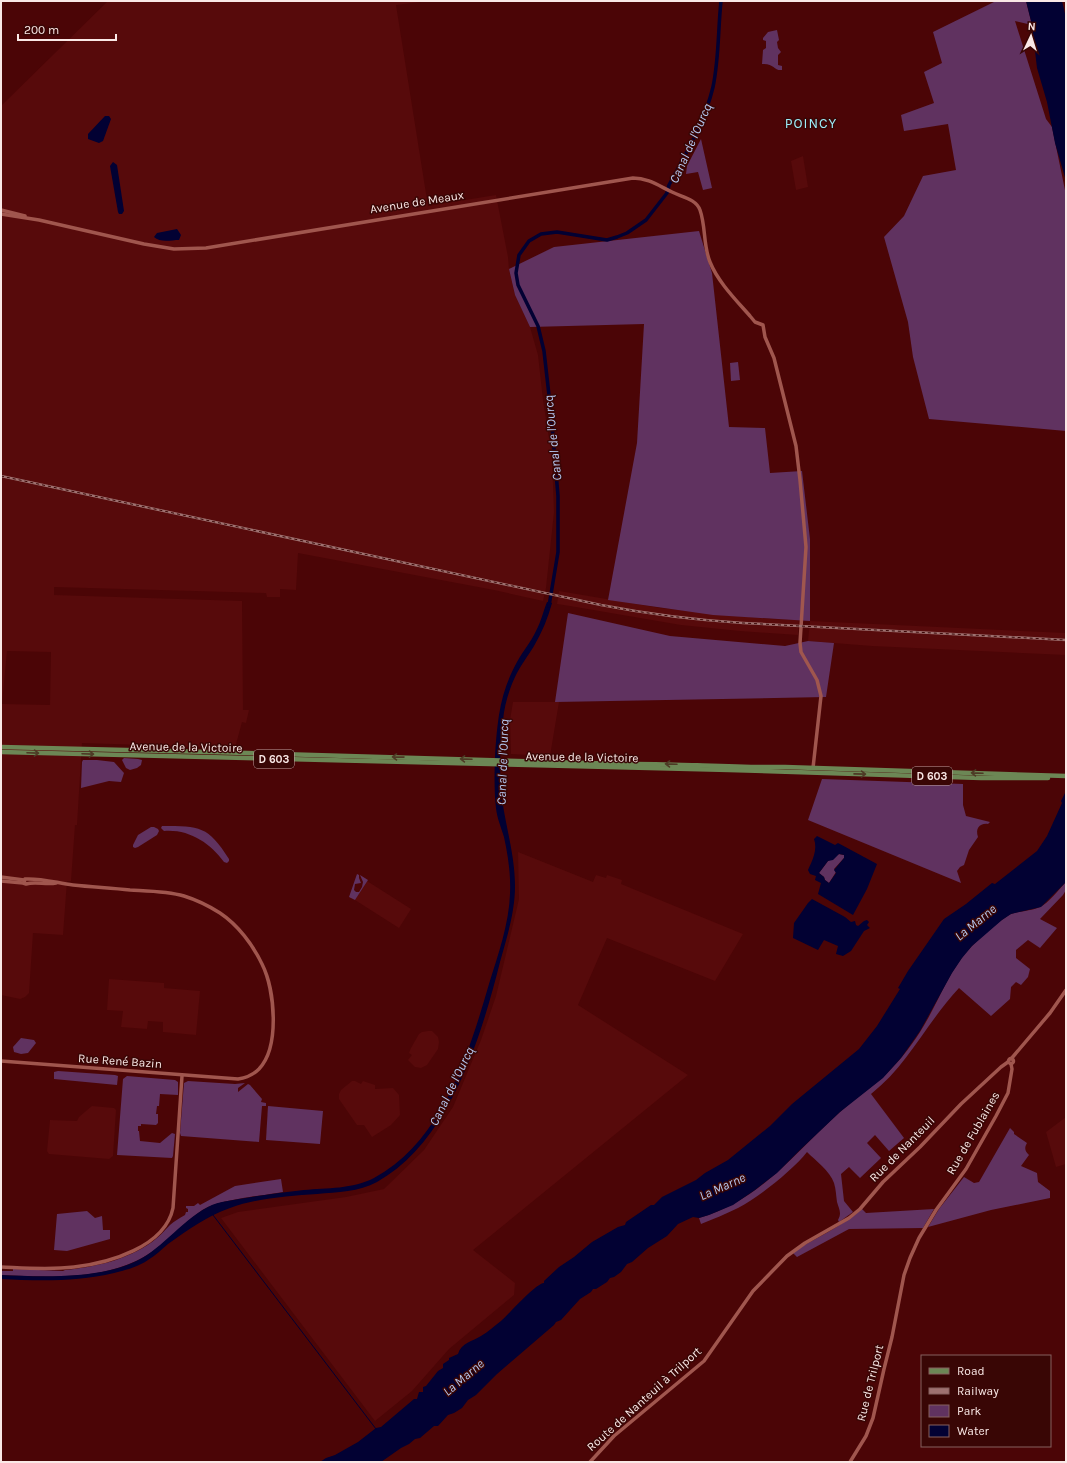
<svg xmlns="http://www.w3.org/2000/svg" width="1067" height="1463" font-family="Karla,sans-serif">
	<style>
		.built { fill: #570a0b; fill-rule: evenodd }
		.green { fill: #603260 }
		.water { fill: #020133; fill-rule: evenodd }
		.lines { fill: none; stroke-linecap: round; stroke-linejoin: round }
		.stream { stroke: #020133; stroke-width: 1 }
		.canal { stroke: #020133; stroke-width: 3.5 }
		.tertiary { stroke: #a0564e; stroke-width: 3.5 }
		.primary { stroke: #6c8755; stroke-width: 4.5 }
		.rail-casing { stroke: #9e7170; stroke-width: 2.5 }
		.rail { stroke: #390605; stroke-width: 1; stroke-dasharray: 3; stroke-linecap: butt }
		.oneway { stroke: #4d3a25 }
		.labels { text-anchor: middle; stroke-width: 3; stroke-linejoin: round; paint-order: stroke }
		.shield { fill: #390605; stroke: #c0a4a2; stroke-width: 1 }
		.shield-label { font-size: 11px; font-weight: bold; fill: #fae8e6 }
		.street-label { font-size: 12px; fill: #fae8e6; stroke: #390605 }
		.water-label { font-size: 13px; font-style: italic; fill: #b4c6ee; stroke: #390605 }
		.quarter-label { font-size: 14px; letter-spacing: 1px; fill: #9deef9; stroke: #390605 }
	</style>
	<rect width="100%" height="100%" fill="#4b0506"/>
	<!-- built -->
	<g class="built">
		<path d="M108,1H429L396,5L428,206L496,195L508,257L509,269L515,295L530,327L538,355L543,400L552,458L554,512L546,588L543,601L494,590L298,553L296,590L280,589V597H267L266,593L54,587V595L242,601L243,710H249L246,723L242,722L235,748L82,743L77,825H75L71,881H67L63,935L33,933L29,993L25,997L20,999L1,995V106ZM7,651L51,652L50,705L2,704Z"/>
		<path d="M803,156L808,187L796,190L791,161Z"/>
		<path d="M559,591L660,608L770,619L799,620L798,635L740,631L681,625L570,606L557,604Z"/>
		<path d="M810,621L1066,633V655L872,646L808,641Z"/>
		<path d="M513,702H559L550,756L511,754L510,720Z"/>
		<path d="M518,852L593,882L596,875L606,878L607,875L622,880L621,884L743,934L715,981L607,938L578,1005L688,1075L473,1250L515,1283L514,1295L449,1349L412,1391L375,1421L221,1218L238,1212L346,1197L384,1189L424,1150L453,1107L481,1040L496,996L519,899Z"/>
		<path d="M367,881L411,909L399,928L355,900Z"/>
		<path d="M109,979L164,983V988L200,991L196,1035L163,1032V1022L148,1021L147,1029L121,1027L123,1011L107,1010Z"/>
		<path d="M428,1031H432L438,1037L439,1042L438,1049L427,1065L421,1068L415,1067L408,1060L412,1055L409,1053L411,1048L419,1034L422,1032Z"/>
		<path d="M352,1081H355L361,1084L363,1081L375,1085V1089L393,1088L399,1095L400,1115L391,1125L372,1137L364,1125H357L339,1099V1094L341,1090Z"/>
		<path d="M92,1106L114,1108L116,1110L113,1156L109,1159L49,1154L47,1151L50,1120L77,1121L79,1117Z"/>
		<path d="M1066,1117V1164L1056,1167L1046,1132Z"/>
	</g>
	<!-- green -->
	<g class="green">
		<path d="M996,1H1026L1032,25L1015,21L1046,119L1052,127L1066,195V431L929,419L913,357L908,322L884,237L904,216L923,176L956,170L948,124L904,131L901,115L934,103L924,72L942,63L933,32Z"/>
		<path d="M777,30L779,40L777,42L778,48L781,52L778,55V65L782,66V70C774,71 774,63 762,64L763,50L766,48V41L763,40V38L768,32Z"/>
		<path d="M701,139L712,188L703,190L698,172L686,174L687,166Z"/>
		<path d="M699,231L712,273L729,427L765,428L770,473L802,471L810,539V621L713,615L608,600L637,443L644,324L530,327L515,295L509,269L554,247Z"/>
		<path d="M738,362L740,380L731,381L730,363Z"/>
		<path d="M568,613L670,636L785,646L808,641L834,643L826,697L555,702Z"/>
		<path d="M124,758L138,759L142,760L141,765L137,768L130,770L126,768L122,760Z"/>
		<path d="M83,760H97L114,762L124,773L121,782L109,781L81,788L82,762Z"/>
		<path d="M822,779L963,784V805L966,816L990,822L988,824C980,823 975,828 978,837L969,850L964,865L960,867L957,871L961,883L808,820Z"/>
		<path d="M162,826C200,826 208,826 229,859V861L227,863L224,862C210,843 189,829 164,831L161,828Z"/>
		<path d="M151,827H154L158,829L159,831L157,835L138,847L135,848L133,847V845L138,835Z"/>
		<path d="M839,854L844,855V858L834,869L836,872L829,883L825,880L824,877L819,873L828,861Z"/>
		<path d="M357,874L359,875V878L361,883L355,884L354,890L356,892H359L362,887L363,882L360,875L368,880L355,900L349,897Z"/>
		<path d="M1066,882V890L1063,895L1040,919L1057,928L1040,948L1028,940L1016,950V958L1030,969L1028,977L1021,985L1016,982L1011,987L1010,999L991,1016L959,988C927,1022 908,1065 871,1094L904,1138L889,1151L875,1135L867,1143L881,1158L860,1178L849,1167L841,1174L844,1201L853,1212L839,1222L838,1220C842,1213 839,1209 837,1202C836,1196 836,1189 834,1183C830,1171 815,1160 807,1152C793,1170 759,1197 738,1208C726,1214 713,1219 701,1224L699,1218C761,1200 793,1154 840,1112C853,1100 868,1090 882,1078C896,1065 910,1048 920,1032C938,1004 948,971 971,947C980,938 1001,919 1011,914C1019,911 1032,911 1040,907C1048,904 1059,889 1066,882Z"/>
		<path d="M21,1038L34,1040L36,1043L28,1053L21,1054L14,1052L13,1047Z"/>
		<path d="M58,1071L115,1075L118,1076L117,1085L54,1079V1072Z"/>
		<path d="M127,1076L175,1080L178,1082V1095L160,1094L159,1106H157L156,1114H158V1123L156,1125L141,1124V1126H138V1131H139L140,1141L160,1143L172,1133L175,1134L173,1156L172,1158L117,1155L123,1079Z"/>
		<path d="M188,1081L235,1084L245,1083L238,1088V1092L248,1084L250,1085L262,1099L261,1102L266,1103V1106H262L259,1142L181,1136L180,1133L184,1083Z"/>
		<path d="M268,1106L323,1111L320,1144L266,1140Z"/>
		<path d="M1010,1128L1014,1132V1134L1027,1143C1024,1148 1025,1151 1029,1155L1021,1166L1037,1173L1038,1182L1050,1191V1198L991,1210L928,1227L939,1209L964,1177L974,1183L979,1182Z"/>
		<path d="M281,1179L283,1192C262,1196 218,1199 201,1211C179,1226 161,1250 136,1261C96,1280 44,1277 1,1275V1271H13V1269L63,1271L65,1270C95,1267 127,1260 152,1242C159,1237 164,1231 170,1225C174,1221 180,1218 185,1215L186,1212H188V1209L186,1208V1206H194L198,1203L200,1205L235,1186Z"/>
		<path d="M862,1209L866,1213L934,1209L923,1228L849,1229L797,1257L792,1252C816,1238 841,1227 862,1209Z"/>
		<path d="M87,1211L95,1218L102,1216L103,1230H110V1239L67,1251L54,1250L57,1214Z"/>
	</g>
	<!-- water -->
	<g class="water">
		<path d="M1026,1H1062L1066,18V181L1055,143L1047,102L1037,68L1032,25Z"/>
		<path d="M105,116H109L111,119L103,141L99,143L88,139V134Z"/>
		<path d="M113,162L117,165L124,211L122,214H119L118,212L110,166Z"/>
		<path d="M177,229L181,235L179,240C171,240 160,243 154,237L157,233Z"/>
		<path d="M547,602L552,603C548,618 542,632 534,646C528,656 520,666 515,677C509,690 504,706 503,721C500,743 499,777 502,799C506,828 515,856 515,886C515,912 507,937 500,962C481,1037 450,1141 377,1182C359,1192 337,1192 317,1194C289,1196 257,1198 230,1208C207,1216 188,1230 168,1244C162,1249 155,1256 148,1260C138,1267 126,1270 114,1273C76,1282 39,1281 1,1279V1275C44,1277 110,1280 147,1255C170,1240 195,1207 222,1202C249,1197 276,1193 304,1190C327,1188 353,1189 374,1178C442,1142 469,1053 489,984C498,955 509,924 510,894C511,875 508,855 504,837C501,827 497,818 496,808C493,782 495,741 499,715C502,696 508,678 517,662C523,651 531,642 536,631C541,622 543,612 547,602Z"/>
		<path d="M1066,791V882L1041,907L1011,914L1002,920L972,946L962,958L952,973L920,1031L901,1058L883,1078L840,1112L800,1150L777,1173L755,1190L733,1205L709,1215L699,1218L693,1217L678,1224L667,1236L648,1248L632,1262L627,1264L621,1272L614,1277L610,1278L607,1282L596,1289H593L591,1292L580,1299L561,1320L556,1322L554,1325L497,1374L476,1395L468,1400L462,1408L454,1413L448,1415L438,1426H434L420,1438L415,1439L409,1444L401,1448L381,1462H320L326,1458L335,1455L358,1442L376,1428L381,1427L414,1399H417L419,1392H423V1387L426,1386L438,1371L443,1368V1364L449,1360V1358L458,1354C461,1343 473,1341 481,1336C488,1332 494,1326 501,1321C510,1313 535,1284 544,1283V1281L559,1267L574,1257L592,1242L618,1227L625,1225L626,1222L651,1205H654L662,1197L696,1180L705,1173L728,1160L770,1126L792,1104L859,1049L877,1026L900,989L898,988L908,971L944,919L966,904L992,883L995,884L1037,851L1047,836L1062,803L1061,801Z"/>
		<path d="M817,836L835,845L838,843L877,864L867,889L853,915L818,894L821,883L815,880L816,876L810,874L808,870C812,861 818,850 814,839ZM839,854L844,855V858L834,870L836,873L829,883L825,880L824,877L819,873L828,861L833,860Z"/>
		<path d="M812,899L845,917L851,922L855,921L856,925L858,926L864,921L867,920L869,922L867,925L870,928L864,931L851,951L843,956L836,954L838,946L824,940L818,950L793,938L794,923L808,903Z"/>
	</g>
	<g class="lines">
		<!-- stream -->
		<path class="stream" d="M213,1215L376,1429"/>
		<!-- canal -->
		<path class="canal" d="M549,606L558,552V496L551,413L544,351L538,326L518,285L516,273L519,255L529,241L541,234L557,232L607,240L617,237L627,233L646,220L667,193L669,185C686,154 705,121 713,87C719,59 718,29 721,1"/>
		<!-- tertiary -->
		<g class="tertiary">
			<path d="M1,210L25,216"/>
			<path d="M1,214L39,220L144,244L174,249L206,248L633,178C648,178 659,186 672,192C682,197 696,199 700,210C706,227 703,245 710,262C718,282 736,300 750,316L755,322L763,325L765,337L774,358L796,446L800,480L806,547L800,643L801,652L817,680L821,696L813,768"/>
			<path d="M1,877L24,880"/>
			<path d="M1,881L23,883L26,884C35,881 46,885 56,883"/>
			<circle cx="1011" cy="1061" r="2.5"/>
			<path d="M1011,1059L1050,1013L1066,990"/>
			<path d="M1,1061L238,1079C245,1078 253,1075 259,1069C280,1047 275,990 262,964C253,945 238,925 220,913C209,906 197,900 184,896C167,891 148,891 130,890C111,888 92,887 73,885C57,883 41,878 25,879L24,883"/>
			<path d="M1,1267C25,1268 50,1270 74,1267C109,1263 165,1247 173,1208L182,1076"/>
			<path d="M590,1462L614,1436L704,1361L753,1291L787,1256L805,1243L849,1218L860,1209L883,1182L920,1147L961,1104L1001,1067L1008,1062"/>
			<path d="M850,1462L866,1436L873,1418L884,1369L892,1337L904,1275L910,1258L919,1238L936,1210L966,1169L996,1116L1008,1093L1012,1069L1011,1064"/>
		</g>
		<!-- primary -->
		<g class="primary">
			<path d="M1,747L210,752L622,764C676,763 730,768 785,767L1066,776"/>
			<path d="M1,752L729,770L981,778H1048"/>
		</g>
		<defs>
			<path id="rail" d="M1,476L601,605C648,614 695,620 743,623L1066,640"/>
		</defs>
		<!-- rail casing -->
		<use href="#rail" class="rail-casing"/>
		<!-- rail -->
		<use href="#rail" class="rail"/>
	</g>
	<!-- one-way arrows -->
	<defs><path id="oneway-shaft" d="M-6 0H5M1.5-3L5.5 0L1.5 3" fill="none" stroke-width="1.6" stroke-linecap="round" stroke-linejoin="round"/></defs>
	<g class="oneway">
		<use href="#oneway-shaft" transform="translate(33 753) rotate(2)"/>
		<use href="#oneway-shaft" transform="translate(88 754) rotate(2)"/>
		<use href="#oneway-shaft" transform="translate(398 757) rotate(-179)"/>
		<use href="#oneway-shaft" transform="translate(466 759) rotate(-178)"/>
		<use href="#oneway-shaft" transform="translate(671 764) rotate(-178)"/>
		<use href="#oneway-shaft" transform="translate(977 773) rotate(-178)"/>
		<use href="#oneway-shaft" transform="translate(860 774) rotate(1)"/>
	</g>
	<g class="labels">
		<!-- shield labels -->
		<g class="shield">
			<rect x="254" y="750" width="40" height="18" rx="3"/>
			<rect x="912" y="767" width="40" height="18" rx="3"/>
		</g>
		<g class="shield-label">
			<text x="274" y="763">D 603</text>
			<text x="932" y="780">D 603</text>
		</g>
		<!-- street labels -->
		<g class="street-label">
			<text transform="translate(417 202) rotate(-9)" y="4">Avenue de Meaux</text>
			<text transform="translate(186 747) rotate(1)" y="4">Avenue de la Victoire</text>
			<text transform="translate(582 757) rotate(1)" y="4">Avenue de la Victoire</text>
			<text transform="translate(120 1061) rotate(4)" y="4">Rue René Bazin</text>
			<text transform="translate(973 1133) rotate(-60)" y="4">Rue de Fublaines</text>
			<text transform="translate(902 1149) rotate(-45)" y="4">Rue de Nanteuil</text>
			<text transform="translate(870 1383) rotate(-76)" y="4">Rue de Trilport</text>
			<text transform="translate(644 1399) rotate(-42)" y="4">Route de Nanteuil à Trilport</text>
		</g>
		<!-- water labels -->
		<g class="water-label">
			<text transform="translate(690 143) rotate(-66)" y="5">Canal de l'Ourcq</text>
			<text transform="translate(552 438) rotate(-96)" y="5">Canal de l'Ourcq</text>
			<text transform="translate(502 762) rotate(-88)" y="5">Canal de l'Ourcq</text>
			<text transform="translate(975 922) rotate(-39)" y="5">La Marne</text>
			<text transform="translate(451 1086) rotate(-64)" y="5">Canal de l'Ourcq</text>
			<text transform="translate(722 1186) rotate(-24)" y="5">La Marne</text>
			<text transform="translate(463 1377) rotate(-40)" y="5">La Marne</text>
		</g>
		<!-- quarter labels -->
		<g class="quarter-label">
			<text x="811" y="128">POINCY</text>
		</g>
	</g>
	<!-- border -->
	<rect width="1067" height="1463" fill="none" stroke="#fae8e6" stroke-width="4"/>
	<!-- legend -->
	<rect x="921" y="1355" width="130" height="92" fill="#390605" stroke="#86605f"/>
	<rect x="929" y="1368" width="20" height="6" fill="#6c8755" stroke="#86605f"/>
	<text x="957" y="1375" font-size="12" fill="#fae8e6">Road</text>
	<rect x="929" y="1388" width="20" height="6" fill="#9e7170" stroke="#86605f"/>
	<text x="957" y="1395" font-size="12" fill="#fae8e6">Railway</text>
	<rect x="929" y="1405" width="20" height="12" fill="#603260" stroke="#86605f"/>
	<text x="957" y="1415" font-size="12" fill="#fae8e6">Park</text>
	<rect x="929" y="1425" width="20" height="12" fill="#020133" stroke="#86605f"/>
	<text x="957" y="1435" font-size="12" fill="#fae8e6">Water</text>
	<!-- north arrow -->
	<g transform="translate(1031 36) rotate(4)" stroke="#390605" stroke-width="3" paint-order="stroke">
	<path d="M0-3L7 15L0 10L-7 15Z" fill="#fae8e6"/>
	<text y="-6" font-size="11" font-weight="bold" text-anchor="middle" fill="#fae8e6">N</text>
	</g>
	<!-- scale -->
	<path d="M18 34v6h98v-6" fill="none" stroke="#fae8e6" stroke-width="2"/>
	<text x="24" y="34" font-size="12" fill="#fae8e6" stroke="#390605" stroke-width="3" paint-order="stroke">200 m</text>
</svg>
